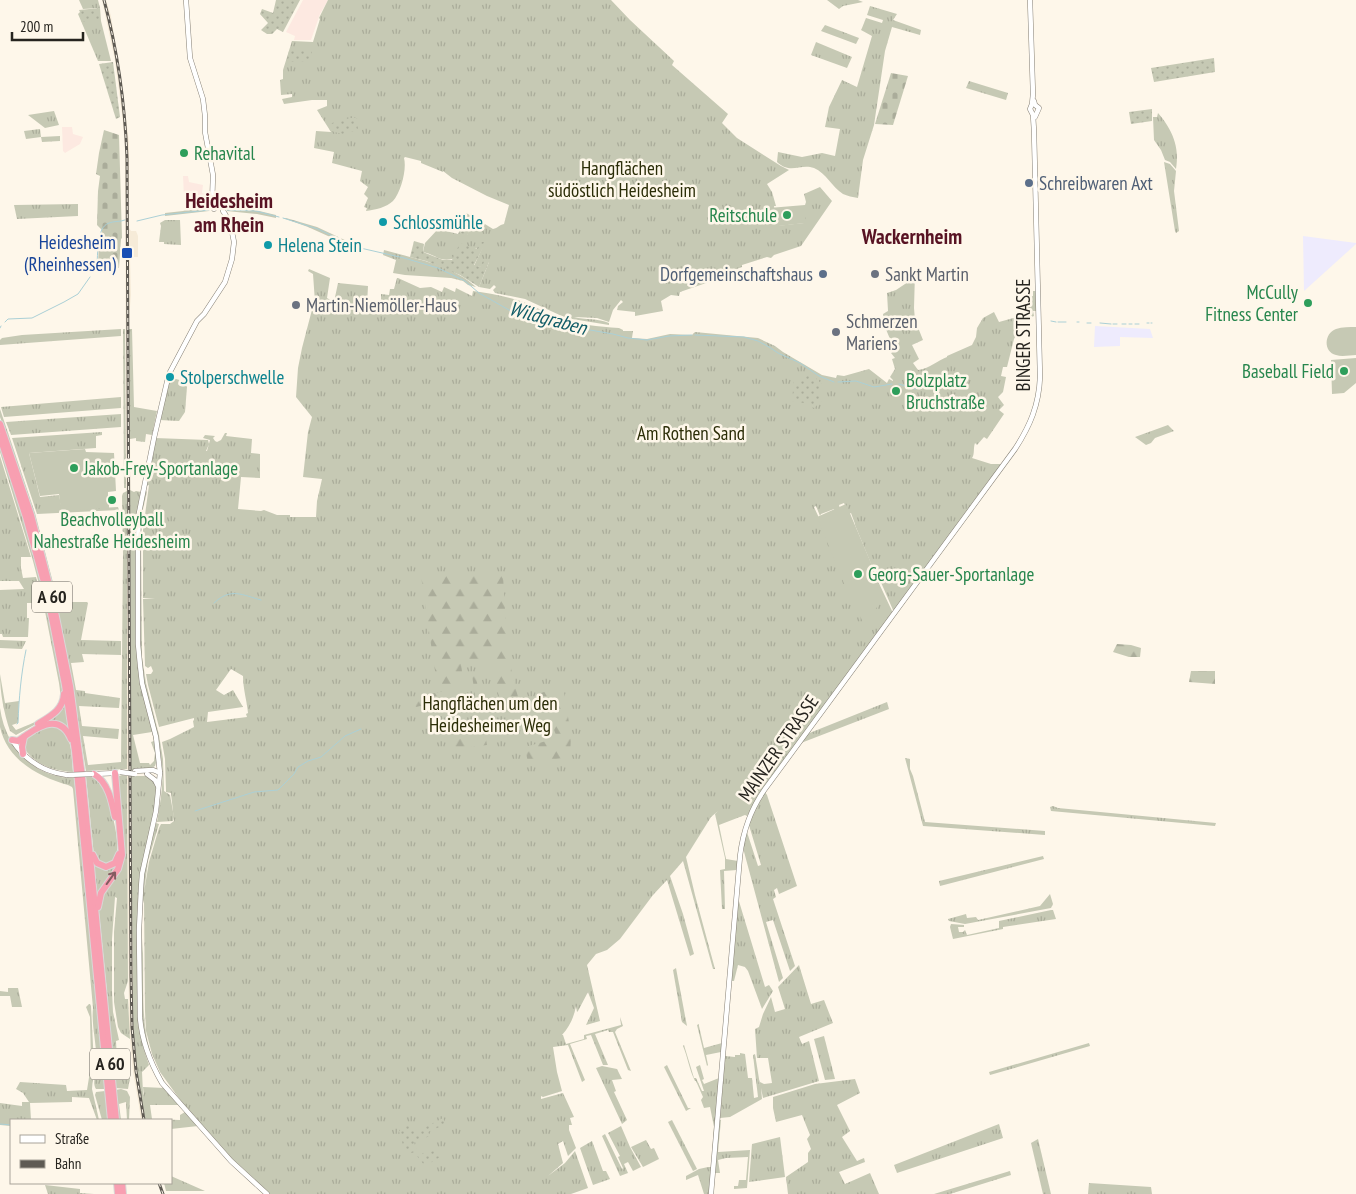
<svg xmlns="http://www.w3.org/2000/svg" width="1356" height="1194" font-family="'PT Sans Narrow',sans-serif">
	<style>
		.commercial { fill: #eeebfd }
		.built { fill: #f6ebd8 }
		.education { fill: #fde9e1 }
		.grass { fill: url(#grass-tufts); fill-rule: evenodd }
		.forest { fill: url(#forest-firs) }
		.cemetery { fill: url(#cemetery-stones) }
		.garden { fill: url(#garden-dots) }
		.pitch { fill: #c6c9b4 }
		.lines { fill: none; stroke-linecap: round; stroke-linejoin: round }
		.stream { stroke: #abd0d6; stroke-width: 1 }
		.secondary-casing { stroke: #857f74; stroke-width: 5.5 }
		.highway-casing { stroke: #d8d8d7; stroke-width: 8 }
		.secondary { stroke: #fff; stroke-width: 4.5 }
		.highway { stroke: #f89fb1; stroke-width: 6 }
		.rail-casing { stroke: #5e5a53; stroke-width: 3 }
		.rail { stroke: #fef7ea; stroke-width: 1; stroke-dasharray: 4; stroke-linecap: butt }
		.secondary-bridge-casing { stroke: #857f74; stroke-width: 5.5; stroke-linecap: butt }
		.secondary-bridge { stroke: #fff; stroke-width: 4.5 }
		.oneway { stroke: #845b61 }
		.leisure-dot { fill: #2e9e5b; stroke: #fef7ea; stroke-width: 2 }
		.service-dot { fill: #5c6f8a; stroke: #fef7ea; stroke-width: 2 }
		.culture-dot { fill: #0f9aa8; stroke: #fef7ea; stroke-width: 2 }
		.transit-dot { fill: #1a4fb4; stroke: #fef7ea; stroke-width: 2 }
		.worship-dot { fill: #6b7280; stroke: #fef7ea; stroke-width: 2 }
		.labels { text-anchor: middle; stroke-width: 5; stroke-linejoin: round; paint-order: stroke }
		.shield { fill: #fef7ea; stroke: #67635c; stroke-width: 1 }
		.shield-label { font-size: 18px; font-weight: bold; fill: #26241f }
		.leisure-label { font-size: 19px; fill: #27864d; stroke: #fef7ea; text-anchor: start }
		.park-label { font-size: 19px; fill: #2b2d07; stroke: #fef7ea }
		.service-label { font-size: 19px; fill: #4e5e75; stroke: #fef7ea; text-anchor: start }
		.culture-label { font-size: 19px; fill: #0d838f; stroke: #fef7ea; text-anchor: start }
		.transit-label { font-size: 19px; fill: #164399; stroke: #fef7ea; text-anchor: end }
		.worship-label { font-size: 19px; fill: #5b616d; stroke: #fef7ea; text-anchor: start }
		.street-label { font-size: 19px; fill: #26241f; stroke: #fef7ea }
		.water-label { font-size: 20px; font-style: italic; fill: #115c67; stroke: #fef7ea }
		.quarter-label { font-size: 21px; font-weight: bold; fill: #581323; stroke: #fef7ea }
	</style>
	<defs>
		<pattern id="grass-tufts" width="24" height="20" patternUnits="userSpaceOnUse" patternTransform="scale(1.25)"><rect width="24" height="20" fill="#c6c9b4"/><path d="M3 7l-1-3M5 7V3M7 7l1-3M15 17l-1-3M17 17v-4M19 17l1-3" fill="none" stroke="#aaac9a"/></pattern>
		<pattern id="forest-firs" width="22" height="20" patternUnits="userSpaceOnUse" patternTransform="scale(1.25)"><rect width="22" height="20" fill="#c6c9b4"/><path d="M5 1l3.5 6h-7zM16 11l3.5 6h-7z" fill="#aaac9a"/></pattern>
		<pattern id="cemetery-stones" width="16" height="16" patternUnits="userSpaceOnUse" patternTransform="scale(1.25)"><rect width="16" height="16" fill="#c6c9b4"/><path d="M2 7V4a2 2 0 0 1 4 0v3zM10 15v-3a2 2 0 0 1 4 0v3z" fill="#aaac9a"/></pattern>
		<pattern id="garden-dots" width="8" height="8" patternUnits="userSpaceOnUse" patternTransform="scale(1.25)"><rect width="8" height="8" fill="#c6c9b4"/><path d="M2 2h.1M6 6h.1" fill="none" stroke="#aaac9a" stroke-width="1.8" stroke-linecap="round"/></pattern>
	</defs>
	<rect width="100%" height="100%" fill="#fef7ea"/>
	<!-- commercial -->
	<g class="commercial">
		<path d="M1303,236L1356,243V244L1304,291Z"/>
		<path d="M1095,326L1150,329L1153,338L1120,337V346L1094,347Z"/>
	</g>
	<!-- built -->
	<g class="built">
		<path d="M102,0H106L111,16L122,86L129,142V228L131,231H136L138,236V257H130L131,295L129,318L130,406L131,770L127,769V765L125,145L122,114L115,61Z"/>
		<path d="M127,776H131L133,1027L137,1071L145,1120H141L139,1106L133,1072L129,1028Z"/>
	</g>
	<!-- education -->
	<g class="education">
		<path d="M303,0H328L320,14L311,40H294L295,36L286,32Z"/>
		<path d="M62,127H72L73,134L83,137L80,144L65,153L63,151Z"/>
		<path d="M183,176H188L189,182L203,185L202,193L206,194V198L197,197V208L190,209L187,204L185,203L186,198L184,197Z"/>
	</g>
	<!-- grass -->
	<g class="grass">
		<path d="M79,0H98L100,8L83,9Z"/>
		<path d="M328,0H611L630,20L674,61L672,65L728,114L722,123L737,138L781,166L789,170L767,184L772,192L776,206H774L776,226L804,223L805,205L806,202L804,194L820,187L832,201L801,246L774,255L771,258L767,257L742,265V267L724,274L727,279L719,282L709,281V282L680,292L679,296L671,295L661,301L663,311L635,316V312L617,310L618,306L623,302L621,300L613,310L609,322L597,318L574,317C585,320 598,318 609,323V325L566,318L525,299L495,293L493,290L496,287L494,285L490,289L479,287L489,262L480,267L474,266L485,242C475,250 455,263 441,259C435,257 429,253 423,252L425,243L438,229L458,234L459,232L467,235L475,218L493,229C498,228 499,225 504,224L509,205L487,196L452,178L443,171V172L421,163V161L405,157L404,158C407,169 401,192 393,201C387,207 375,210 366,211L367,208L364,207L368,198L364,194L368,187L360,181L362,171L332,163L334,152L314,148L316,131L331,132L317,110L327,106V100H312L284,104L282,99L292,97V94L281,95L280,80L283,79V70L292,41L313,42L320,19L319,18Z"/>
		<path d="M827,0H858L863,2L843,6L839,9Z"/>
		<path d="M870,6L897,14L893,20L921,30L920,35L892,27L885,51L874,125L863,160L858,198C853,197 847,196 843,194C832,187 826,173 814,168C800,163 791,175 777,162L778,152L802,157L822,153L835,156L840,129L825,127L829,107L842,80L857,87L872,36L861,30L862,28L866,18L882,23L883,20L867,15Z"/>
		<path d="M81,21H101L111,61H98Z"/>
		<path d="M825,25L859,38L856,44L821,31Z"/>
		<path d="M816,42L852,57L847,68L811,55Z"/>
		<path d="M969,81L1008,93L1006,100L966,88Z"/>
		<path d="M54,111L59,125L45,128L28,115Z"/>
		<path d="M1158,113C1172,129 1180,147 1176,169L1170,162L1165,160L1161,150L1154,140L1153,117H1157Z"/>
		<path d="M40,129L41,137L60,136V141L42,142L41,137L26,139L24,131Z"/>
		<path d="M1164,162L1170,164L1176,171L1174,191L1179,231L1176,233L1175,231Z"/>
		<path d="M78,204V216L17,219L14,205Z"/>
		<path d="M210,207L209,211L165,216V213L183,211L190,209Z"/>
		<path d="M243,207L276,215V218L257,214L227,211V209Z"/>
		<path d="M165,220H180L181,245L164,244V242H159L161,226L160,223Z"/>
		<path d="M384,250C415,259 451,264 476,287L468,285L463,281L451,278L405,275L393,273L396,260L383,255Z"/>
		<path d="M309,269L330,278L327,298L334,302L338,283L368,286L367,305H381V294L389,295L390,289H394L397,278H398L420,288L431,287L442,292L444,287L455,292L456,288L472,296L473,291C489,293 511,297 526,303C537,307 547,314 558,318C577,324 599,327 619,328L623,330V331H633L632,338L647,339L670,334L692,335L695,332L758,338L775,346L783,352L822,375L836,378L837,375L844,376L869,369L887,383L889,379L893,381V380L890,377L895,369L892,359L895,358L891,353L895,351L885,327L883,314L888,311L887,293L896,290L911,280L912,273H915L914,308L915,320L923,340L912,345L919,359L913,363L918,370C929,369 938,360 947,357V356L972,345L976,337L977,328L983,318L994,312L999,322L1024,315L1023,309L1030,306V297L1033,296V291H1036L1037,311H1033L1034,316L1017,323L1016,328L1019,330L1014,339L1007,367H1003L1001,376L1006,377L1003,392L998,397L1004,405L999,410L1004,414L987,439L984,437L977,445L975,443C973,448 975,454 972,458L991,464H1000L1001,466L991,480H989L896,609L893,610L876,571L872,566L855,525V524L851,513L849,514L844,503L839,505L840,509L835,511L834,509L821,514L820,516L816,506L814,507L820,520L875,575L893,613L764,787L747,816L745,815L719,825L726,859L738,861L737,870L724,871L725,909H722L720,870L725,869V858L715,814L718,811L711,817L686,857L695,895L715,969H713L683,861L670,876L683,914L694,954L690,956L667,880L653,895L620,939L607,950L596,954L587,965L600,1021L586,1025L594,1008L588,992L578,1011L577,1012L576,1006C574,1017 570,1026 562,1035H563L566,1044L584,1039V1035L621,1025L620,1017L623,1026L617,1029L615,1032L631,1071L628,1070L613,1032H609L608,1030L595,1034L608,1065H603L591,1035L586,1036L587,1039L570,1044L585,1080L582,1082L568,1045L553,1047L557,1072L562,1091L543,1097L541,1096V1099L563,1093L574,1117L570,1118L572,1125H569V1130L576,1148L568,1156L563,1141L558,1144L563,1163L548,1176L565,1163L575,1151L588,1188L571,1194H268L232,1160L163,1081L147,1050L142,1017L141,899L143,874L156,823L159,824L148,861L144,892L149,862L159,828L161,824H170L174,821L171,793L166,792V790L165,759L162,742L170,739L194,727L193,721L194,720V718L159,727L148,685L146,674H151L153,671L151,666L148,668L145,666L143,599H155L143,598V530L149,485L146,486L155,438L208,440L209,444L206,451H207L210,440L203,438L205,435L215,436L213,438L215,441L217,442L221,440L225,433H227L226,436L252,439L251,453L260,454V478L241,477L238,509L261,511L264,510L277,515H290V517H316L317,501L322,479L303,477L308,432L312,417L296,397L298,368L302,348L314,302L330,311H332L333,310L315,302L313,274L308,271ZM231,669L243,676C243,689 247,701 248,713L246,714L247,717L207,722L208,712L243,707L233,690L224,695L216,690ZM144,900L145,1011L146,1031L152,1054L160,1072L181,1101C137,1059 144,1008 143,953C142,939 140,911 144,900Z"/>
		<path d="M121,329V336L0,345V340L2,338L22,335Z"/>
		<path d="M123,329H125L126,488H124Z"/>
		<path d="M129,329H132L134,407L157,411L152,435L146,434L145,442L136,441V438L130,439Z"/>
		<path d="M176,379L183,381L187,387L185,412L179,421L159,420L169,380Z"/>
		<path d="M121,397V408L4,417L1,407Z"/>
		<path d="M0,409L35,513L58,602H87L88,603L81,640L121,641V655L82,654L84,662L71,663L76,690L85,691V693L120,698L119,708L79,706L82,726L119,729L118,739L83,736L88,765L121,762L123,554L122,496L123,493L127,491V769L86,771C72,684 59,598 34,514C24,481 11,449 0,417Z"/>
		<path d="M121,414V427L11,435L6,422Z"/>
		<path d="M1168,425L1174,431L1155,438L1151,443L1146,445L1135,437Z"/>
		<path d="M102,432V435L96,436V448L29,453L40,497L59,495L62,510L118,507L119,510L37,514L12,438Z"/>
		<path d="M0,443L18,498L45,596L63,694L60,705L45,719L16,735L10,731C4,713 0,693 0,674L5,703L19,701L18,723L12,725L16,730C28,725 53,716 59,703C61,696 60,690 59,683L42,596L33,561L0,452Z"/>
		<path d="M0,456L31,557H21V568L23,578L36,577L42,603H27V618H29L28,637H3L2,634H0V590L24,589L19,581H0Z"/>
		<path d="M145,489L147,492L143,509L141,535L142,657L146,683L159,735L163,759L164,791L170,795L174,817L173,821L157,822C160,803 164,784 162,765C159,737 149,711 144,683C139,655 139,627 139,599C139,562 139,525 145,489Z"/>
		<path d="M130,490L134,492L136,491L141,492L138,512L137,657L153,731L157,760L155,766L150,769L131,770ZM152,732L154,741L151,742L155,753L154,761L150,765L149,763H140L133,735Z"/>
		<path d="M0,640L26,641L22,649L0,648Z"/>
		<path d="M65,697L70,736L66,730L46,721Z"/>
		<path d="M887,702L889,709L801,743L807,734Z"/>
		<path d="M0,708C5,746 33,778 74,778L81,836L105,1089H96C92,1083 96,1074 96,1067C98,1047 91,1027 93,1008L73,789L72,787L68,785C39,777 7,760 0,727C0,721 0,714 0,708Z"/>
		<path d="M55,726C74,737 71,753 73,772C54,771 35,765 24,748C28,729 39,729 55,726Z"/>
		<path d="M905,758L910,759V769L913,776L925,822L1045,831V835L923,826Z"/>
		<path d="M122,775L127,776L128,981L124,993L125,999H128L130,1039L121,1033L118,1027L114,1002V932L117,898L115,897L112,939V991L113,1012L119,1040L116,1041L118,1078H130L128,1089L115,1088L107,1008L108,1002L99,912L100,903L105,890L122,864L117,780L119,776Z"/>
		<path d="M131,776H148L151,777L156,785V790L155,807L141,872L139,891L138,1015L140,1031L144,1050L149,1065L142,1072L143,1093L144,1097L143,1087L164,1088L179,1105H150L152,1119L180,1120V1115L185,1112L198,1126L171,1129V1120H145L137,1071L133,1027Z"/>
		<path d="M86,777H96C98,780 101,782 103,786C109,799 123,847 115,859C113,862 108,864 106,866L94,856Z"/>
		<path d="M765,792L767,795L797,886L779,894L777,888L774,890L776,897L773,899L795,966L790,971L773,920L766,922L783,978L779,982L743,848L746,829L758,866L761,865L748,822L754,810Z"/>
		<path d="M1053,806L1058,808L1216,823L1215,826L1051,811L1050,807Z"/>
		<path d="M1043,856L1044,859L940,886L939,881Z"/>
		<path d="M93,859L100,867L119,863L98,898L96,897L97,895C96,883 94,871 93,859Z"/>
		<path d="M1050,894L1053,904L1051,908L965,924L949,921L948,919L966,914L967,918L976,917L978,920L1040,906Z"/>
		<path d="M738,898L765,987L769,985L773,991L762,1009L748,971L745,967L738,965L734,981H731Z"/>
		<path d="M1051,910H1053L1056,919L1003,927V929L953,939L950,927L951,924L964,925V927H958L959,932H963L965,930L967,935L999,928V921Z"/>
		<path d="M799,965L811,1004L824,1000L833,1023L799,1037L802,1044L809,1041L819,1081L763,1098L761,1088L762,1099L730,1117L720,1118L725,1056L735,1057V1055H740V1053L745,1054L748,1078H752L754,1098L758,1097L753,1055L755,1054L760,1085V1082L764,1084L772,1083L768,1058H757L755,1029L759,1027L763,1014L771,997L775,1012L785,1009L778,987Z"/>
		<path d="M676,968L687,1026L682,1022L673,970Z"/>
		<path d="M8,988H18L22,1007H12L10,996H0V991L8,992Z"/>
		<path d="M89,1004H90L91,1006L94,1065L92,1089L99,1120H97L89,1098L72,1097V1102L30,1103L31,1120H11V1126L0,1125V1103L22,1106V1102H29L23,1093L16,1089L20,1082L66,1085L67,1091L87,1090L91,1065L90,1017L86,1007Z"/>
		<path d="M699,1024V1026L704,1048L722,1043L713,1157L712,1154L714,1127L710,1107L704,1108L701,1100L703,1097L696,1081H695C689,1069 688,1058 683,1046L684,1045L694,1078H696L702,1091H704L696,1067L700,1065L704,1079L702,1080L704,1084L719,1078L721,1052L706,1055L708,1065L707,1066L697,1025Z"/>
		<path d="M824,1036L835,1079L825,1080L814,1039Z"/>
		<path d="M1089,1043L1090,1046L990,1075L989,1072Z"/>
		<path d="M667,1065L688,1108H691L686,1111L664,1067Z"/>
		<path d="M602,1066L617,1069L622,1079L612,1080L616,1091L614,1092L627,1120L622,1124L596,1068Z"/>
		<path d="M855,1079L860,1093L837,1105L850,1131L842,1137L857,1161L864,1158L865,1162L839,1172L845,1184L870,1173L879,1194H788L786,1177L808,1162V1153L811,1149L807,1139L810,1135L802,1115L776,1122L773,1108V1097L815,1084Z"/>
		<path d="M121,1089L127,1091L130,1097L129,1120H127L126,1102L119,1104L121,1120H118L115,1090Z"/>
		<path d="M105,1091L108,1120H102L95,1095L96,1092Z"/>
		<path d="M672,1120L697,1169L693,1171L668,1122Z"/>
		<path d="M719,1120H721L718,1152L750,1150L747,1188L734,1189V1186H738L739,1180H746L748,1157L726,1158L718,1160L720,1173H715Z"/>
		<path d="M999,1124L1003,1138L897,1173L894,1165Z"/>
		<path d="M621,1126L630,1147L641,1167L633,1171L628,1162L624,1164L628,1173L620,1176L602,1136L605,1134L622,1169L623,1168L618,1157L620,1156L608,1133Z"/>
		<path d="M780,1137L785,1177L749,1182L752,1144Z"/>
		<path d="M1038,1139L1051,1194H1043L1031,1143Z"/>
		<path d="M646,1140L651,1149L654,1148L659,1159L643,1167L631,1147Z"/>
		<path d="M592,1141L603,1171H606L610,1179L593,1185L580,1148Z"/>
		<path d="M708,1167H711L712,1171L710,1172H712L710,1194H704L698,1175L686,1180V1176L699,1169Z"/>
		<path d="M1010,1171L1011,1175L950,1194H934Z"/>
		<path d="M171,1176L205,1191H166L164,1183H171Z"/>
		<path d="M1089,1183L1151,1187L1152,1194H1088Z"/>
		<path d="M45,1185L80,1189V1193L94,1194H48Z"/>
	</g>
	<!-- forest -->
	<g class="forest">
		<path d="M283,218H286L317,227L349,242V244L348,245L308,227Z"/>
		<path d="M421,576H503L507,642L512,673L518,697L500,700L491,666L487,663L478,665L461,664L463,679L462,685L442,689L440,682V675L436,676L434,665Z"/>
		<path d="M1117,644L1131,645L1141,648L1140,657H1129L1113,652Z"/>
		<path d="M1191,671H1215V684L1189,682Z"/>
		<path d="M472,675H476L484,728L480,729Z"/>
		<path d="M563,686L571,735L570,757L528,763L525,747L557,738L541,693Z"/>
		<path d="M443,691L448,692L450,705H446L445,700L416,707L411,699Z"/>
		<path d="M485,734L487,745L429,752L428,749L448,747L447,739Z"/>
	</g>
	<!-- cemetery -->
	<g class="cemetery">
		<path d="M891,73L908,76L893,125L875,124Z"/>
		<path d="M104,130L119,135L122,238L121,239L119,268L98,266L99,242L102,230L97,225L98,191L100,176L96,174L99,153Z"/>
	</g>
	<!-- garden -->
	<g class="garden">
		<path d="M276,0H300L283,32L277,29L272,34H267L261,30L268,23L260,14L262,9L273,13Z"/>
		<path d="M100,8L101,21H81L78,14L80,12L79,10Z"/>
		<path d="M289,51H312V61L286,62Z"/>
		<path d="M1214,58L1215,72L1154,82L1151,68Z"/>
		<path d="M113,62L120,117L116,119L99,64Z"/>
		<path d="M1152,109V121L1131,124L1129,112Z"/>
		<path d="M348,118H357L358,130L343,134L330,131L329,124Z"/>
		<path d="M466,213L475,218L467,236L459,232Z"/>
		<path d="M414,241L424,244L423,252L443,260H452L460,243L476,249L482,242H486L474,265L480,267L484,259L489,262L479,287L460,275L426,261L410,257Z"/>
		<path d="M811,374L822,384L817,395L825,398L814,408L804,403L792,401L794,379L798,381Z"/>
		<path d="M443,1118L446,1124L428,1132L430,1136L414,1142L417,1151L409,1154H406L403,1145L399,1131L410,1123L416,1132Z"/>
		<path d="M436,1150L440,1157L425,1166L417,1156L428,1151L430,1152Z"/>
	</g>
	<!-- pitch -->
	<g class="pitch">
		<path d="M805,205V223L770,227L769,208Z"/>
		<path d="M1356,327V355C1350,355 1342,357 1336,355C1323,352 1324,333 1336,329C1342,327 1350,327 1356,327Z"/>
		<path d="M1356,358V383L1344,393L1332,394L1331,360Z"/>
		<path d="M85,449L86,452L114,453L116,491L108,492V496L115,495L116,504L109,505V508L61,511L59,494L40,496L29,453Z"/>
		<path d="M846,504L871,563L884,598L864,624L845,586L817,517Z"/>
	</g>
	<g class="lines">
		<!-- stream -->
		<g class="stream">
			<path d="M227,210L256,211L279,217"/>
			<path d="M283,218L318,229L349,244"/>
			<path d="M137,221L162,215L209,210"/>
			<path d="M356,247L404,258L438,268L465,281L479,293L509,310L556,324L613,334L628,338L647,340L669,336L692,335"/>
			<path d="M97,266C98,255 96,227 109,223C114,221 120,222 125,220"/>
			<path d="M1051,321L1056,322"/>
			<path d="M5,322L8,319L32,318L64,302L78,294L90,277"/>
			<path d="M1058,322H1066"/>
			<path d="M1077,322H1079"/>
			<path d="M1087,323H1091"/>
			<path d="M1100,323L1111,324"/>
			<path d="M1147,323H1149"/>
			<path d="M1151,323H1152"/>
			<path d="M1113,324H1117"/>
			<path d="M1122,324H1126"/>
			<path d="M1129,324H1132"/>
			<path d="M1135,324H1139"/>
			<path d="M0,328L1,326"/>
			<path d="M695,335L744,337L758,341L769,347L778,353L800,363L819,376L834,382"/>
			<path d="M838,382L856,381L874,387L892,384"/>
			<path d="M899,384L915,389L940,384"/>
			<path d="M214,603C231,587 242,595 261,600"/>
			<path d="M17,724L18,723C19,698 21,674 26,650"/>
			<path d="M195,811L254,792L278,790L294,774L298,767L308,761L321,757L345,736L361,729"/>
			<path d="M0,1124L11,1125"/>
		</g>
		<defs>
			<g id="secondary">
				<path d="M186,0L190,58L203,99L205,116V132L213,175L212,205L214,209"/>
				<path d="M1034,101L1035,105L1039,108L1035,117"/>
				<path d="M223,211L225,214L231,227L234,242L232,259L225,282L204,314L197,321L170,372L167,382L154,438L139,513L138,543V644L140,665L142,683L156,737L160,773L156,811L142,874L141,888L139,930L140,1018C142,1042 150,1062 162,1083L231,1161L267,1194"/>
				<path d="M12,740C25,760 43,772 67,775"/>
				<path d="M135,771L153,770L160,773"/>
				<path d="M94,774L116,773"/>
				<path d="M147,774L155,780L158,786"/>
				<path d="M711,1194L740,856C743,831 750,810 765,789L1015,449C1030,426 1039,405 1040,377L1034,131L1033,115L1030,109L1032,104L1033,94L1030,0"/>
			</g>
			<g id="highway">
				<path d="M0,424L31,515L51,592L70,686L82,776L116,1120"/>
				<path d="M0,437L26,517L47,593L65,685L75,751L111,1120"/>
				<path d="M38,724C51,716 63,710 64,694"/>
				<path d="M12,740L18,741C34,729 59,710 71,739"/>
				<path d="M23,754L22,747L24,737"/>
				<path d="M94,774C108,782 112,802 115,817"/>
				<path d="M93,855L97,863L106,867L115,863L119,854"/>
				<path d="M98,907L101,893L118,869L122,855L115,773"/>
				<path d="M117,1183L118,1194"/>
				<path d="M122,1183L123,1194"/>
			</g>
		</defs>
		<!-- secondary casing -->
		<use href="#secondary" class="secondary-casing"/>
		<!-- highway casing -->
		<use href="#highway" class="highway-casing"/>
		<!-- secondary -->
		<use href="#secondary" class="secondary"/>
		<!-- highway -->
		<use href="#highway" class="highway"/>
		<defs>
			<g id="rail">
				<path d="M104,0C118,52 125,105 127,158L131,976L132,1027L136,1071L144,1120"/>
				<path d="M159,1183L163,1194"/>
			</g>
		</defs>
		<!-- rail casing -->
		<use href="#rail" class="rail-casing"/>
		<!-- rail -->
		<use href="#rail" class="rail"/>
		<defs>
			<g id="secondary-bridge">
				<path d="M120,772L135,774"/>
				<path d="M67,775L92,774"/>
			</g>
		</defs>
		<!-- secondary-bridge casing -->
		<use href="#secondary-bridge" class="secondary-bridge-casing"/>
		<!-- secondary-bridge -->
		<use href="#secondary-bridge" class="secondary-bridge"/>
	</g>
	<!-- one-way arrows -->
	<defs><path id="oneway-shaft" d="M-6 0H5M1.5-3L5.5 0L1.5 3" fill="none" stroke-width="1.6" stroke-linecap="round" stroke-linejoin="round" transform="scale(1.25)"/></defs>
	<use class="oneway" href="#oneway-shaft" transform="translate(111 878) rotate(-54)"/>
	<!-- markers -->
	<g class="leisure-dot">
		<circle cx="184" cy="153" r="5"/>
		<circle cx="787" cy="215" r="5"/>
		<circle cx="1308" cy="303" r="5"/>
		<circle cx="1344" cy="371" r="5"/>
		<circle cx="896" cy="391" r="5"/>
		<circle cx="74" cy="468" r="5"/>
		<circle cx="112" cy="500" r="5"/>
		<circle cx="858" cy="574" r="5"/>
	</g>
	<g class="service-dot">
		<circle cx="1029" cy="183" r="5"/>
		<circle cx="823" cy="274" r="5"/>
	</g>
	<g class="culture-dot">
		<circle cx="383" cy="222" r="5"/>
		<circle cx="268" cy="245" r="5"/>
		<circle cx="170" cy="377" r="5"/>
	</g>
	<rect class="transit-dot" x="121" y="247" width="12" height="12" rx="2.5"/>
	<g class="worship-dot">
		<circle cx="875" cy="274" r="5"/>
		<circle cx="296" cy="305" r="5"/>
		<circle cx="836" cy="332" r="5"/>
	</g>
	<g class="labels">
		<!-- shield labels -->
		<g class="shield">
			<rect x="32" y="581.5" width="40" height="31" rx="4"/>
			<rect x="90" y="1048.5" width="40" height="31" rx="4"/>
		</g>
		<g class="shield-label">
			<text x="52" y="603">A 60</text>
			<text x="110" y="1070">A 60</text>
		</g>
		<!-- leisure labels -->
		<g class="leisure-label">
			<text x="194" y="160">Rehavital</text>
			<text x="777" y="222" text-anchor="end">Reitschule</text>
			<text x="1298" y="299" text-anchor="end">McCully<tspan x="1298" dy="22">Fitness Center</tspan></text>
			<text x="1334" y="378" text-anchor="end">Baseball Field</text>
			<text x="906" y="387">Bolzplatz<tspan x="906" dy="22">Bruchstraße</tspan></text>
			<text x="84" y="475">Jakob-Frey-Sportanlage</text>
			<text x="112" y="526" text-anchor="middle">Beachvolleyball<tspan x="112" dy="22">Nahestraße Heidesheim</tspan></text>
			<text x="868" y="581">Georg-Sauer-Sportanlage</text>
		</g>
		<!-- park labels -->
		<g class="park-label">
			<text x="622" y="175">Hangflächen<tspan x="622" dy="22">südöstlich Heidesheim</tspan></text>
			<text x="691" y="440">Am Rothen Sand</text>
			<text x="490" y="710">Hangflächen um den<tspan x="490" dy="22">Heidesheimer Weg</tspan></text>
		</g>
		<!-- service labels -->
		<g class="service-label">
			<text x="1039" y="190">Schreibwaren Axt</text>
			<text x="813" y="281" text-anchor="end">Dorfgemeinschaftshaus</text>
		</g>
		<!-- culture labels -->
		<g class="culture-label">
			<text x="393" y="229">Schlossmühle</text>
			<text x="278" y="252">Helena Stein</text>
			<text x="180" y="384">Stolperschwelle</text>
		</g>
		<!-- transit labels -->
		<g class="transit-label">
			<text x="116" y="249">Heidesheim<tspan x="116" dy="22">(Rheinhessen)</tspan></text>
		</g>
		<!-- worship labels -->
		<g class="worship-label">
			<text x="885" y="281">Sankt Martin</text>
			<text x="306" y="312">Martin-Niemöller-Haus</text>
			<text x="846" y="328">Schmerzen<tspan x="846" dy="22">Mariens</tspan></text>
		</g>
		<!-- street labels -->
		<g class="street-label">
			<text transform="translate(1023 335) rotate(-90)" y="7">BINGER STRASSE</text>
			<text transform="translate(778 748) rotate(-55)" y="7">MAINZER STRASSE</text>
		</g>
		<!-- water labels -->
		<g class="water-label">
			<text transform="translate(548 318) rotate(15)" y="7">Wildgraben</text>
		</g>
		<!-- quarter labels -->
		<g class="quarter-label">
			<text x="229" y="208">Heidesheim<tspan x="229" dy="24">am Rhein</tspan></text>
			<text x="912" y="244">Wackernheim</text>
		</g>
	</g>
	<!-- legend -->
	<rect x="10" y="1119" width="162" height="65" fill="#fef7ea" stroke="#a8a399"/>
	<rect x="20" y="1135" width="25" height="8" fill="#ffffff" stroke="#a8a399"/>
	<text x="55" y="1144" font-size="15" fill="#26241f">Straße</text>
	<rect x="20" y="1160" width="25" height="8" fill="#5e5a53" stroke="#a8a399"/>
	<text x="55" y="1169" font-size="15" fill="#26241f">Bahn</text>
	<!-- scale -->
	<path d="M12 32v8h71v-8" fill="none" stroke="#26241f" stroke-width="2.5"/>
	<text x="20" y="32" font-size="15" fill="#26241f" stroke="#fef7ea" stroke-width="4" paint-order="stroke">200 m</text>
</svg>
